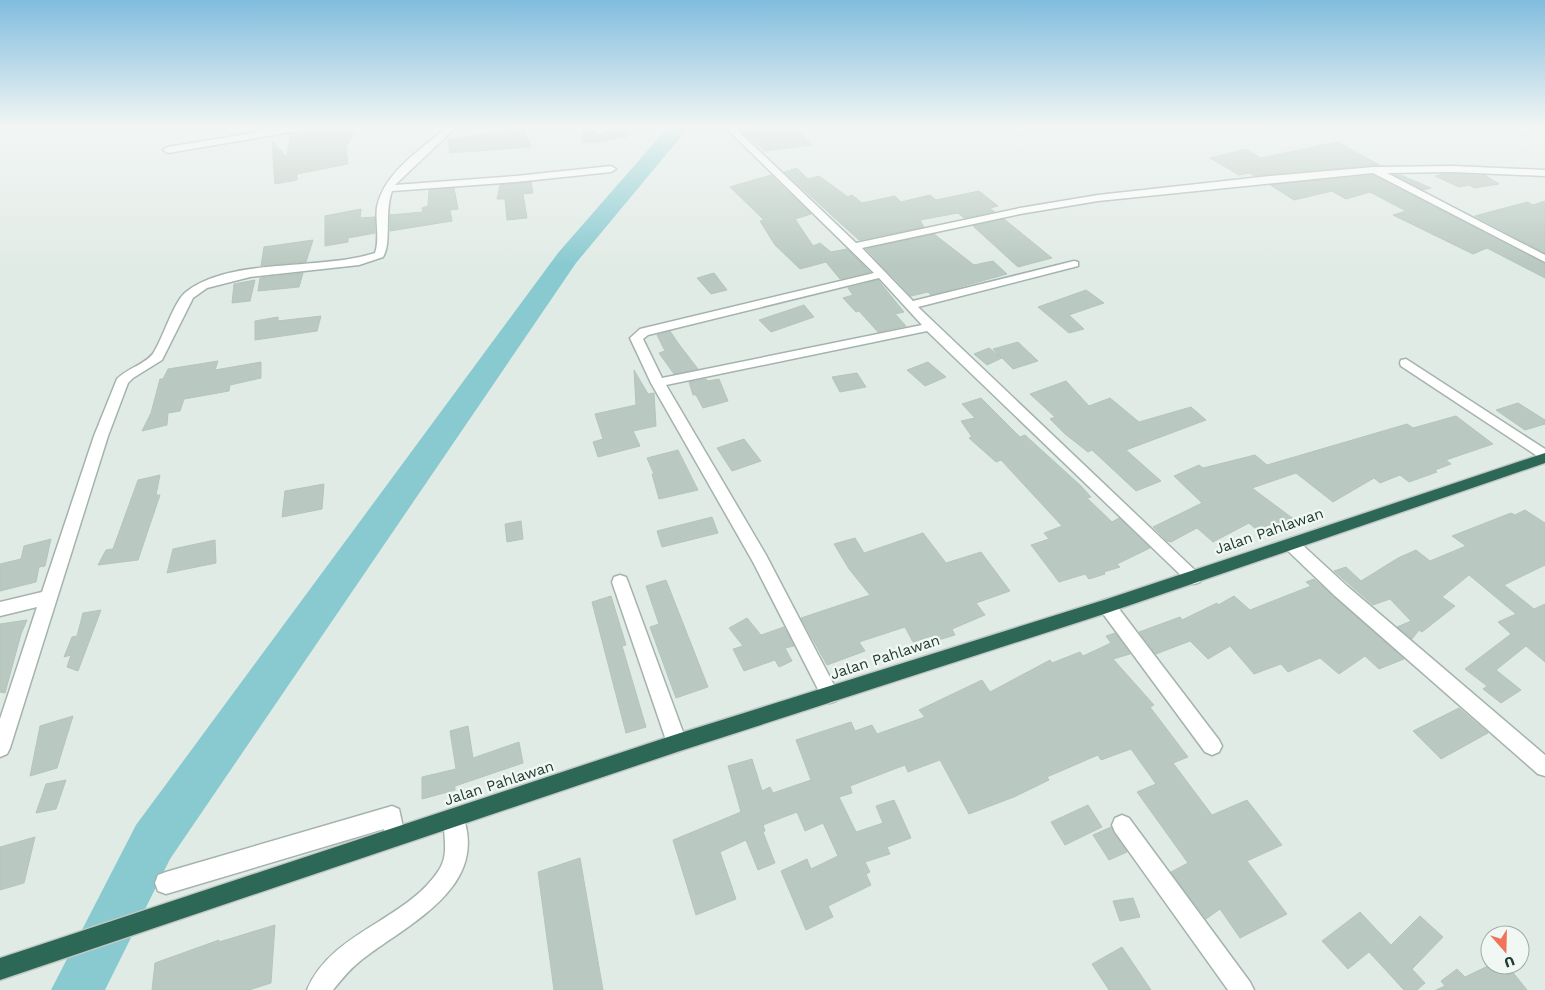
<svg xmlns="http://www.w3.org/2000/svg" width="1545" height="990" font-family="'Work Sans',sans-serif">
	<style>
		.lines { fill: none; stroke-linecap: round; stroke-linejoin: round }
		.river { fill: #88cad0; fill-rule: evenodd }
		.building { fill: #b9c9c1; stroke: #b3c5bc }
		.minor-casing { stroke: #a4b3ad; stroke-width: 3 }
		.highway-casing { stroke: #c1c8c6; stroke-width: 3 }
		.minor { fill: #fff; fill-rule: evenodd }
		.highway { fill: #2d6857; fill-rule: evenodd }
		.labels { text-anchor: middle; stroke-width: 4.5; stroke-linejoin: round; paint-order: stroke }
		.street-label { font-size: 15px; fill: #213c33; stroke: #f1f8f4 }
	</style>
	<rect width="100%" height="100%" fill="#e1ebe6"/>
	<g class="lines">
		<!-- river -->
		<path class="river" d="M668,127H689L576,263L170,859L105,990H51L136,825L558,253Z"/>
	</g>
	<!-- building -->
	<g class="building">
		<path d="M325,127H358L346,147L348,164L297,174V180L275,184L272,141L287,157L290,134Z"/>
		<path d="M498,127H523L531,147L450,153L448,140L500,132Z"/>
		<path d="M581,127H598L595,129L597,135H604L614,127H626L627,137L591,143L590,141L583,142Z"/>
		<path d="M736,127H796L812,145L765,151Z"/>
		<path d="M1337,142L1380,165L1254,176L1249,173L1239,175L1210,158L1246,149L1261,158Z"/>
		<path d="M797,168L808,179L819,176L848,197L852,195L862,203L895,196L901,202L930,195L936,200L979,191L998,206L990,208L995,212L964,218L958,213L920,220L924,227L859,240L784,172Z"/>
		<path d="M1443,174L1485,175L1499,184L1474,188L1469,185L1459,187L1435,176Z"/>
		<path d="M771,175L811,214L795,219L813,246L820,243L831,252L847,249L870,272L840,279L826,262L800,269L775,245L760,221L764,220L730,187Z"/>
		<path d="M1373,175L1545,264V278L1487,248L1473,254L1393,215L1406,211L1370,192L1346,199L1332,191L1294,200L1270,185Z"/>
		<path d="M1394,175H1401L1431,188L1424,190Z"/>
		<path d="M531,182L533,193L523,194L527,218L507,220L505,199H497L500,185Z"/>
		<path d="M454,188L458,209L450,210L452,221L390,231V215L423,212L422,208L428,206L429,190Z"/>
		<path d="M1545,201V253L1475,216L1527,202L1533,205Z"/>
		<path d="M361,209L360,218L375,217V233L348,238V242L325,246V216Z"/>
		<path d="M1004,219L1052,258L1018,267L973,226Z"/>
		<path d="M934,234L974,265L993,261L1007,274L931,295L928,292L911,296L866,249Z"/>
		<path d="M313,240L306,262L261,266L264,247Z"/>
		<path d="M303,273L299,287L258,291L260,278Z"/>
		<path d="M714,273L727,290L711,294L697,278Z"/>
		<path d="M255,280L250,301L232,303L234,284Z"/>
		<path d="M878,280L904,312L895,314L906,326L878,332L859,311L856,312L843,298L853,295L848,288Z"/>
		<path d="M1086,290L1104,303L1069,315L1084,329L1069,333L1038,307Z"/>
		<path d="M804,305L814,317L771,332L759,320Z"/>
		<path d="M321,316L317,331L255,340V321L278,317V321Z"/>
		<path d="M670,331L678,343L698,369L674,374L659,353L665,351L657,335Z"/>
		<path d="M1018,342L1038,361L1013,369L993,349Z"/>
		<path d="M989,348L1002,358L987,365L974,354Z"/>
		<path d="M218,361L215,370L261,362V378L230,385L229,391L184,399L180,411L168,413L167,425L142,431L151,413L160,379H163L168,369Z"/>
		<path d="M928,362L946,377L925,386L907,370Z"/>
		<path d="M634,370L648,394L654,393L656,426L633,431L640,446L598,457L593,442L603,439L595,414L636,405Z"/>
		<path d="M857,373L866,387L840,392L832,377Z"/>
		<path d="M706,379L708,381L719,379L728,401L703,408L696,395H693L689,382Z"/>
		<path d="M1066,381L1089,406L1110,398L1139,422L1191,407L1206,420L1126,450L1161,481L1136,491L1092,450L1088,452L1065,434L1050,419L1055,417L1030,394Z"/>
		<path d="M981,398L1020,437L1025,435L1081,486L1091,497L1087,498L1112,522L1119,518L1150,548L1117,564L1120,567L1104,572L1105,574L1089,579L1085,574L1059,582L1031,545L1049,539L1044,533L1062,526L1001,460L996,462L969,438L972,437L961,421L975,418L962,404Z"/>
		<path d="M1518,403L1545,420V424L1525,430L1496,410Z"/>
		<path d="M1456,416L1493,444L1446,460L1451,464L1435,470L1437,472L1409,482L1400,475L1380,483L1374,478L1333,502L1296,473L1252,488L1299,523L1283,529L1276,522L1257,530L1249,523L1213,542L1197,528L1171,542L1167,541L1153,527L1202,503L1174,476L1199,465L1203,468L1255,455L1267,465L1407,424L1413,428Z"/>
		<path d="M744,439L761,461L732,471L717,448Z"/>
		<path d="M678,450L698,490L659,499L652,474H654L647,458Z"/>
		<path d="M160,475L156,495H160L138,560L98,565L106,550L113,549L138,480Z"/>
		<path d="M324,484L322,509L282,517L285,491Z"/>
		<path d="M1525,510L1545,523V565L1504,585L1534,609L1545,604V662L1526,646L1496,670L1521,690L1501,703L1483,689L1487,686L1465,669L1511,634L1498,622L1516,614L1469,575L1442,597L1455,606L1422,632L1419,630L1412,639L1397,627L1411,621L1390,599L1373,605L1334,571L1346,567L1361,581L1398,558L1416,550L1430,561L1466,546L1452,536L1511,513L1515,515Z"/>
		<path d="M712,517L718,533L662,547L657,531Z"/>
		<path d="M521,521L523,539L507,542L505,524Z"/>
		<path d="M923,533L946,563L981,552L1010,591L976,603L985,615L952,629L955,635L935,641L932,636L913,642L905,627L859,642L865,651L827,665L801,618L870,595L849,569L834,544L855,538L864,553Z"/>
		<path d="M51,539L45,566L39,567L36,582L0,591V564L21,559L24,546Z"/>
		<path d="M215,540L216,563L167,573L173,549Z"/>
		<path d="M1314,579L1404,659L1379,669L1365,656L1339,674L1320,658L1288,672L1281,664L1254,674L1230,646L1208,659L1190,641L1156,654L1139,632L1180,617L1182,620L1217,603L1218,605L1234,596L1250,610L1311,586L1306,582Z"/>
		<path d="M666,580L708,687L676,698L650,627L659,624L646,586Z"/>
		<path d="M611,596L626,645L622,646L646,727L626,733L592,602Z"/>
		<path d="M101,610L78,671L67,667L71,655L64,657L72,637L77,636L83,613Z"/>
		<path d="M747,618L761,635L784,627L794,646L785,648L792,661L779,667L775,660L744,671L733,649L743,646L729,628Z"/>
		<path d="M27,620L21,634L5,693L0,692V624Z"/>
		<path d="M1115,633L1130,654L1113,659L1154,705L1150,707L1188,757L1173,763L1212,815L1247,800L1282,845L1247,861L1287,914L1240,938L1220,909L1206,919L1171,872L1188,863L1137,792L1156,784L1131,749L1101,760L1098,755L1047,777L1049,780L1014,797L969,814L940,760L908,772L905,765L850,786L852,793L839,797L856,832L883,823L876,806L894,800L911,838L887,847L890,854L865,862L870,872L866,874L871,885L828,906L833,917L806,930L781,871L807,859L811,869L838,856L823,823L805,831L797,812L763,825L765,831L763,832L775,863L758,870L746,840L720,852L736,899L696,915L673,840L741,812L728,766L752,759L762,791L770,787L773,793L811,780L796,740L851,722L855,731L872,725L877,734L925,717L919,710L982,680L990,692L1050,660L1052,663L1080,652L1083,656L1111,643L1106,636Z"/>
		<path d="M1459,708L1488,733L1441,759L1413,731Z"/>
		<path d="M73,716L57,768L30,776L40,726Z"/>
		<path d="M468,726L473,758L519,742L523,763L455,786V790L422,799V777L456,769L450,731Z"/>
		<path d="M66,780L56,809L36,813L46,784Z"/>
		<path d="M1088,805L1102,827L1065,845L1051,822Z"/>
		<path d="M1111,827L1127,852L1109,860L1093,835Z"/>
		<path d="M35,837L24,883L0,890V847Z"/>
		<path d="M580,858L603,990H554L538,872Z"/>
		<path d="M1133,898L1140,917L1120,921L1113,901Z"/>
		<path d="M1360,912L1391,945L1420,916L1443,937L1412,969L1425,983L1417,990H1404L1369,952L1348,969L1322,941Z"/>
		<path d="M275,925L271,983L249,990H152L155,963L219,940V942Z"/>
		<path d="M1122,947L1151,990H1109L1092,964Z"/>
		<path d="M1490,965H1507L1527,990H1436L1445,986L1441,981L1457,969L1465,977Z"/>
	</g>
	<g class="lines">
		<defs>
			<g id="minor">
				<path d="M289,127H307L303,130L168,153L163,150L168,147Z"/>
				<path d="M447,127H456L395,185L516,176L611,166L616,169L611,172L516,182L392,191C384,212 392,243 383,257L359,265L250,277L207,288L193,298L162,360L133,378L128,383L108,436L10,748L7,754L0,757V719L37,607L0,616V602L42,592L94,436L117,379C127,368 147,364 154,352C163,338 174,301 186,292C230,257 319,271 375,253C380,239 375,222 377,207C384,172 422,149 447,127Z"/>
				<path d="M602,127H612L603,133H597V129Z"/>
				<path d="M725,127H734L856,243L1020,208L1098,195L1270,176L1374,167L1453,166L1545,170V176L1453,172L1387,173L1545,255V262L1373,173L1098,201L1020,214L862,248L913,301L1074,261L1078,262V266L918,307L1202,577L1200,582L1194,584L1188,582L927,331L666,385L766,555L836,689L839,695L836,701L830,703L824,701L753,562L651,383L630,338L640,329L874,273ZM879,278L922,325L662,378L643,339L648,335Z"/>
				<path d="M1406,359L1545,449V461L1401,366L1400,363L1401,360Z"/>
				<path d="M1291,538L1297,540L1347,586L1545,755V776L1538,774L1335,596L1285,548L1283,544L1285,540Z"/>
				<path d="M620,575L626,577L628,582L687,743L684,749L677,752L670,749L667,743L612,582L614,577Z"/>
				<path d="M1107,599L1113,601L1219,740L1222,746L1219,752L1212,755L1205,752L1101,611L1099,606L1101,601Z"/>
				<path d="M392,806L399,809L405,836L402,843L395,846L388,843L384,829L166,894L158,891L155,883L158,875L166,872Z"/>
				<path d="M454,808L461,811C493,888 406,924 359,962C349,970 341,980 333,990H307C332,931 406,921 439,870C452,850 439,830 447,811Z"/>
				<path d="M1122,815L1129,818L1250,982L1254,990H1228L1115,832L1112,825L1115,818Z"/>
			</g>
			<path id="highway" d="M1545,453V463L1107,613L677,752L0,980V958L677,734L1107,599Z"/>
		</defs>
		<!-- minor casing -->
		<use href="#minor" class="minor-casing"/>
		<!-- highway casing -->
		<use href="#highway" class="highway-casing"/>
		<!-- minor -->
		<use href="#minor" class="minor"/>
		<!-- highway -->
		<use href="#highway" class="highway"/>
	</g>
	<!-- sky -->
	<linearGradient id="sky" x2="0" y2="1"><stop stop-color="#81bdde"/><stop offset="0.48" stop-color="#f2f6f4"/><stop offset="1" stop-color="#f2f6f4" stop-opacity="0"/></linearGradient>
	<rect width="1545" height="265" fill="url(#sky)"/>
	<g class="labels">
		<!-- street labels -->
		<g class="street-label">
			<text transform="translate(1269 531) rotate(-19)" y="5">Jalan Pahlawan</text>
			<text transform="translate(885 657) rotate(-18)" y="5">Jalan Pahlawan</text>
			<text transform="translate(499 783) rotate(-18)" y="5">Jalan Pahlawan</text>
		</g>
	</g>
	<!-- north arrow -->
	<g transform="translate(1505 950) rotate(160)"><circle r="24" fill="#f1f8f4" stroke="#9eada7"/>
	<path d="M0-4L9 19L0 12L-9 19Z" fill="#f17359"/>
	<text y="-8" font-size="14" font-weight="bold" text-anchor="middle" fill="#213c33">U</text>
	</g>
</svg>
